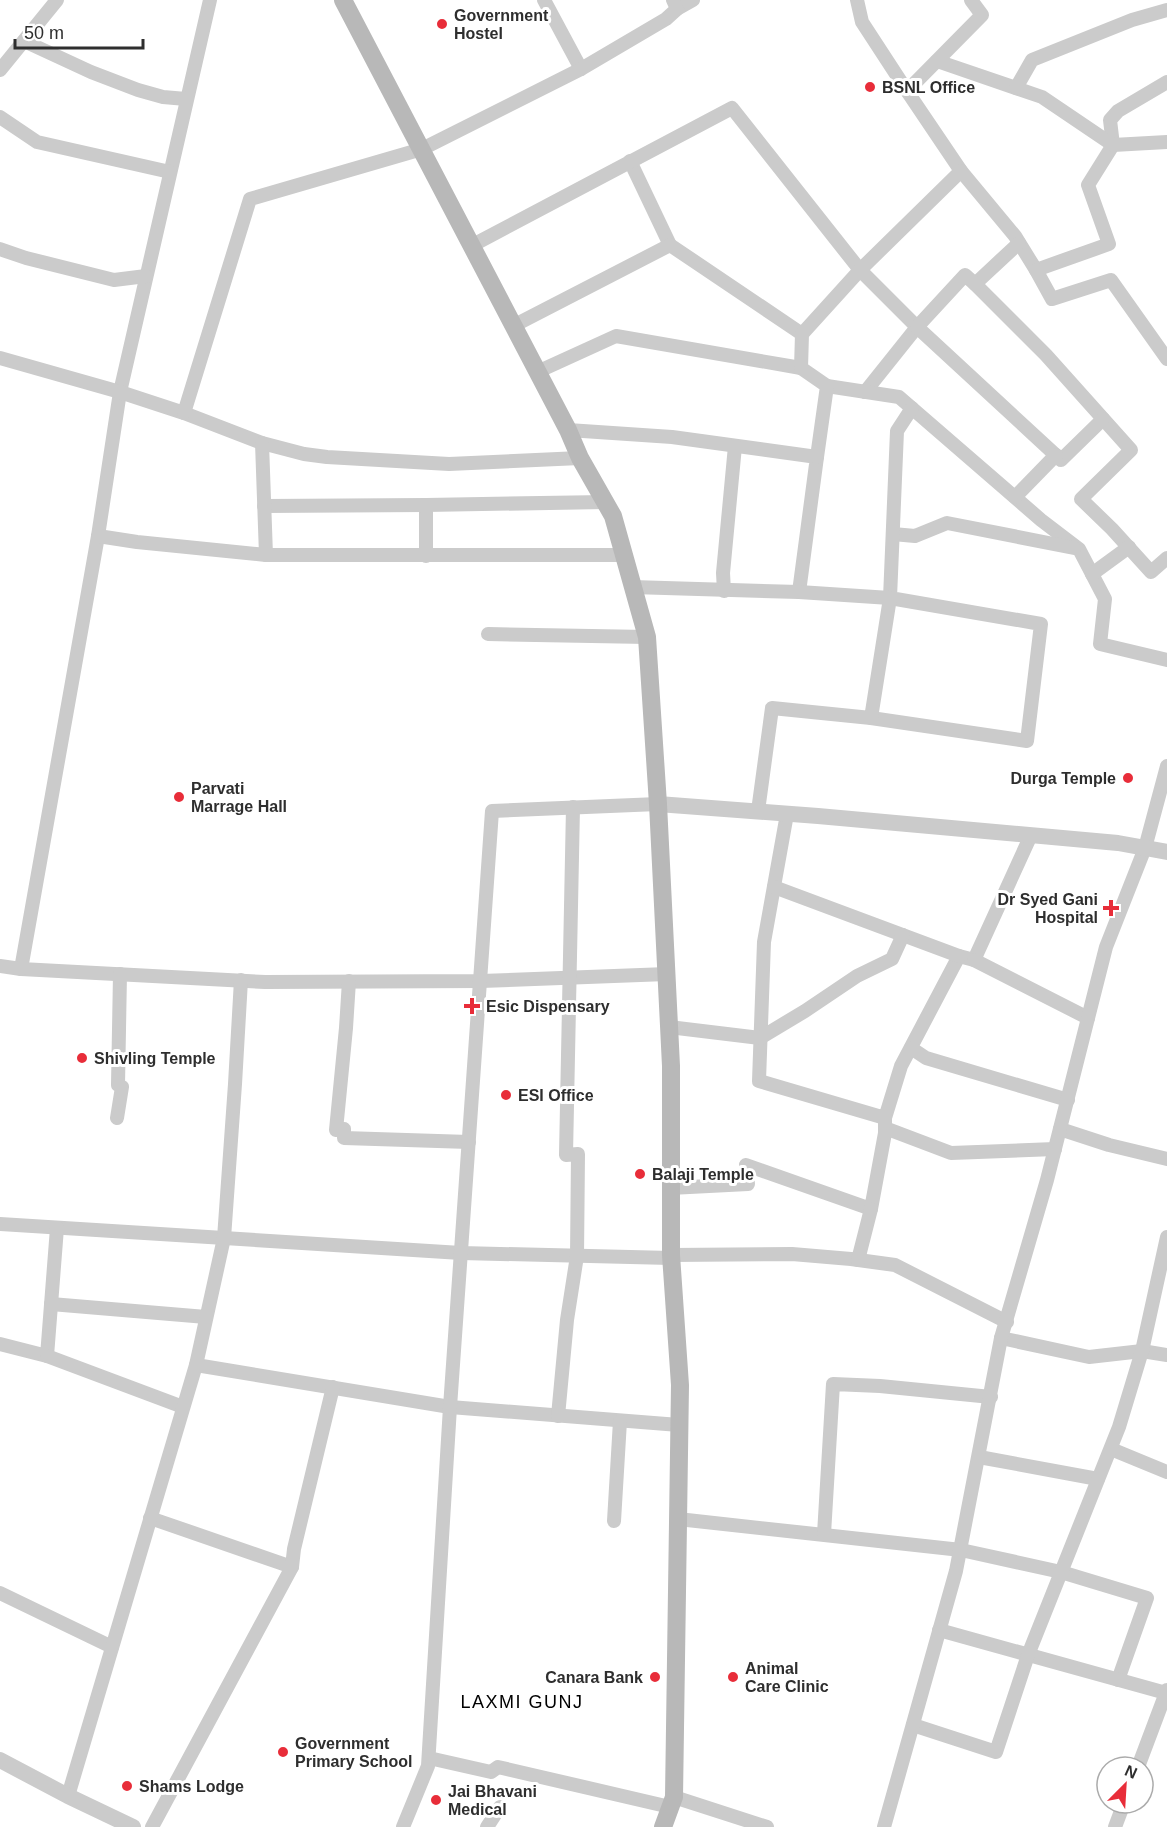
<svg xmlns="http://www.w3.org/2000/svg" width="1167" height="1827" font-family="Arial,sans-serif">
	<style>
		.lines { fill: none; stroke-linecap: round; stroke-linejoin: round }
		.minor { stroke: #cbcbcb; stroke-width: 14 }
		.tertiary { stroke: #cbcbcb; stroke-width: 16 }
		.secondary { stroke: #b8b8b8; stroke-width: 18 }
		.poi-dot { fill: #e82d39; stroke: #fff; stroke-width: 2 }
		.labels { text-anchor: middle; stroke-width: 6; stroke-linejoin: round; paint-order: stroke }
		.poi-label { font-size: 16px; font-weight: bold; fill: #2e2e2e; stroke: #fff; text-anchor: start }
		.neighbourhood-label { font-size: 18px; letter-spacing: 1.5px; fill: #000; stroke: #fff }
	</style>
	<rect width="100%" height="100%" fill="#fff"/>
	<g class="lines">
		<!-- minor -->
		<g class="minor">
			<path d="M210,0L120,392L98,536L21,969L265,982L481,981L667,974"/>
			<path d="M544,0L581,69"/>
			<path d="M857,0L862,22L907,91L961,171L1015,236L1036,270L1109,244L1088,185L1113,145L1110,120L1118,111L1167,82"/>
			<path d="M677,9L693,0"/>
			<path d="M24,41L91,72L138,90L163,97L186,99"/>
			<path d="M937,61L1042,97L1113,145L1167,142"/>
			<path d="M0,70L57,0"/>
			<path d="M1016,88L1032,60L1132,20L1167,10"/>
			<path d="M907,91L982,15L971,0"/>
			<path d="M0,117L37,142L170,172"/>
			<path d="M630,161L670,245"/>
			<path d="M1019,243L975,284L1046,355L1131,450L1081,499L1112,529L1151,572L1167,558"/>
			<path d="M471,246L732,108L860,270L917,327L865,392"/>
			<path d="M0,249L26,258L114,280L146,276"/>
			<path d="M1036,270L1052,299L1111,280L1167,359"/>
			<path d="M975,284L965,275L917,327L1061,460L1103,419"/>
			<path d="M513,326L670,245L802,334"/>
			<path d="M0,358L120,392L184,413L262,443L304,454L327,457L449,464L580,458"/>
			<path d="M537,372L616,336L801,368"/>
			<path d="M827,386L899,397L1041,520L1079,549L1105,599L1100,644L1167,660"/>
			<path d="M184,413L250,199L422,149L581,69L666,19L677,9L673,0"/>
			<path d="M568,430L672,437L817,457L799,592L632,587"/>
			<path d="M817,457L827,386L801,368L802,334L860,270L961,171"/>
			<path d="M1015,497L1056,455"/>
			<path d="M426,505V556"/>
			<path d="M264,506L426,505L605,502"/>
			<path d="M893,534L915,536L947,523L1074,548"/>
			<path d="M98,536L137,542L266,555L262,443"/>
			<path d="M266,555H623"/>
			<path d="M1092,574L1129,547"/>
			<path d="M724,591L723,573L735,446"/>
			<path d="M488,634L647,637"/>
			<path d="M871,718L1027,741L1041,624L890,598L897,431L912,408"/>
			<path d="M758,811L772,708L871,718L890,598L799,592"/>
			<path d="M787,814L764,942L759,1081L885,1118L901,1066L959,956L974,960L1031,835"/>
			<path d="M774,887L959,956"/>
			<path d="M974,960L1088,1018"/>
			<path d="M0,966L21,969"/>
			<path d="M349,981L346,1028L336,1130L344,1129V1138L469,1142"/>
			<path d="M669,1027L760,1038L805,1011L857,976L892,959L903,935"/>
			<path d="M911,1048L926,1058L1068,1100"/>
			<path d="M117,1118L122,1087L118,1085L120,974"/>
			<path d="M885,1128L951,1153L1055,1149"/>
			<path d="M1060,1129L1109,1145L1167,1159"/>
			<path d="M670,1188L748,1184L746,1165L871,1209L885,1133V1118"/>
			<path d="M0,1224L461,1253L671,1258"/>
			<path d="M671,1255L792,1254L851,1259L895,1265L1007,1322"/>
			<path d="M858,1260L871,1209"/>
			<path d="M51,1304L206,1317"/>
			<path d="M1001,1338L1089,1357L1142,1351L1167,1355"/>
			<path d="M0,1344L47,1356L57,1228"/>
			<path d="M47,1356L183,1407"/>
			<path d="M196,1365L450,1407L679,1425"/>
			<path d="M558,1416L567,1320L577,1256L578,1154L566,1155L573,807"/>
			<path d="M1111,1449L1167,1472"/>
			<path d="M979,1457L1098,1479"/>
			<path d="M150,1518L292,1567L152,1827"/>
			<path d="M678,1519L961,1550L1061,1572L1147,1598L1118,1680"/>
			<path d="M614,1521L620,1421"/>
			<path d="M824,1534L833,1384L880,1386L991,1397"/>
			<path d="M292,1567L294,1549L333,1387"/>
			<path d="M0,1593L112,1647"/>
			<path d="M939,1630L1166,1693"/>
			<path d="M913,1725L996,1752L1028,1655L1119,1427L1142,1351L1167,1237"/>
			<path d="M429,1758L491,1772L498,1767L670,1807"/>
			<path d="M1138,1767L1167,1690"/>
			<path d="M68,1796L196,1365L224,1238L235,1084L241,980"/>
			<path d="M674,1797L767,1827"/>
			<path d="M403,1827L428,1766L450,1407L492,811L658,804"/>
			<path d="M487,1827L500,1807"/>
			<path d="M884,1827L956,1571L1001,1338L1047,1180L1106,947L1145,848L1167,766"/>
			<path d="M1115,1827L1124,1803"/>
		</g>
		<!-- tertiary -->
		<g class="tertiary">
			<path d="M658,804L818,816L1118,843L1167,852"/>
			<path d="M0,1760L68,1796L133,1827"/>
		</g>
		<!-- secondary -->
		<path class="secondary" d="M343,0C419,143 492,287 568,430L580,458L613,516L647,637L658,804L671,1066V1255L680,1385L674,1797L663,1827"/>
	</g>
	<!-- markers -->
	<g class="poi-dot">
		<circle cx="442" cy="24" r="6"/>
		<circle cx="870" cy="87" r="6"/>
		<circle cx="1128" cy="778" r="6"/>
		<circle cx="179" cy="797" r="6"/>
		<path d="M1108 899h6v6h6v6h-6v6h-6v-6h-6v-6h6z"/>
		<path d="M469 997h6v6h6v6h-6v6h-6v-6h-6v-6h6z"/>
		<circle cx="82" cy="1058" r="6"/>
		<circle cx="506" cy="1095" r="6"/>
		<circle cx="640" cy="1174" r="6"/>
		<circle cx="655" cy="1677" r="6"/>
		<circle cx="733" cy="1677" r="6"/>
		<circle cx="283" cy="1752" r="6"/>
		<circle cx="127" cy="1786" r="6"/>
		<circle cx="436" cy="1800" r="6"/>
	</g>
	<g class="labels">
		<!-- poi labels -->
		<g class="poi-label">
			<text x="454" y="21">Government<tspan x="454" dy="18">Hostel</tspan></text>
			<text x="882" y="93">BSNL Office</text>
			<text x="1116" y="784" text-anchor="end">Durga Temple</text>
			<text x="191" y="794">Parvati<tspan x="191" dy="18">Marrage Hall</tspan></text>
			<text x="1098" y="905" text-anchor="end">Dr Syed Gani<tspan x="1098" dy="18">Hospital</tspan></text>
			<text x="486" y="1012">Esic Dispensary</text>
			<text x="94" y="1064">Shivling Temple</text>
			<text x="518" y="1101">ESI Office</text>
			<text x="652" y="1180">Balaji Temple</text>
			<text x="745" y="1674">Animal<tspan x="745" dy="18">Care Clinic</tspan></text>
			<text x="643" y="1683" text-anchor="end">Canara Bank</text>
			<text x="295" y="1749">Government<tspan x="295" dy="18">Primary School</tspan></text>
			<text x="139" y="1792">Shams Lodge</text>
			<text x="448" y="1797">Jai Bhavani<tspan x="448" dy="18">Medical</tspan></text>
		</g>
		<!-- neighbourhood labels -->
		<g class="neighbourhood-label">
			<text x="522" y="1708">LAXMI GUNJ</text>
		</g>
	</g>
	<!-- north arrow -->
	<g transform="translate(1125 1785) rotate(24)"><circle r="28" fill="#ffffff" stroke="#ababab" stroke-width="1.5"/>
	<path d="M0-4.5L10 22L0 15L-10 22Z" fill="#e82d39"/>
	<text y="-9" font-size="16" font-weight="bold" text-anchor="middle" fill="#2e2e2e">N</text>
	</g>
	<!-- scale -->
	<path d="M15 39v9h128v-9" fill="none" stroke="#2e2e2e" stroke-width="3"/>
	<text x="24" y="39" font-size="18" fill="#2e2e2e" stroke="#ffffff" stroke-width="4.5" paint-order="stroke">50 m</text>
</svg>
